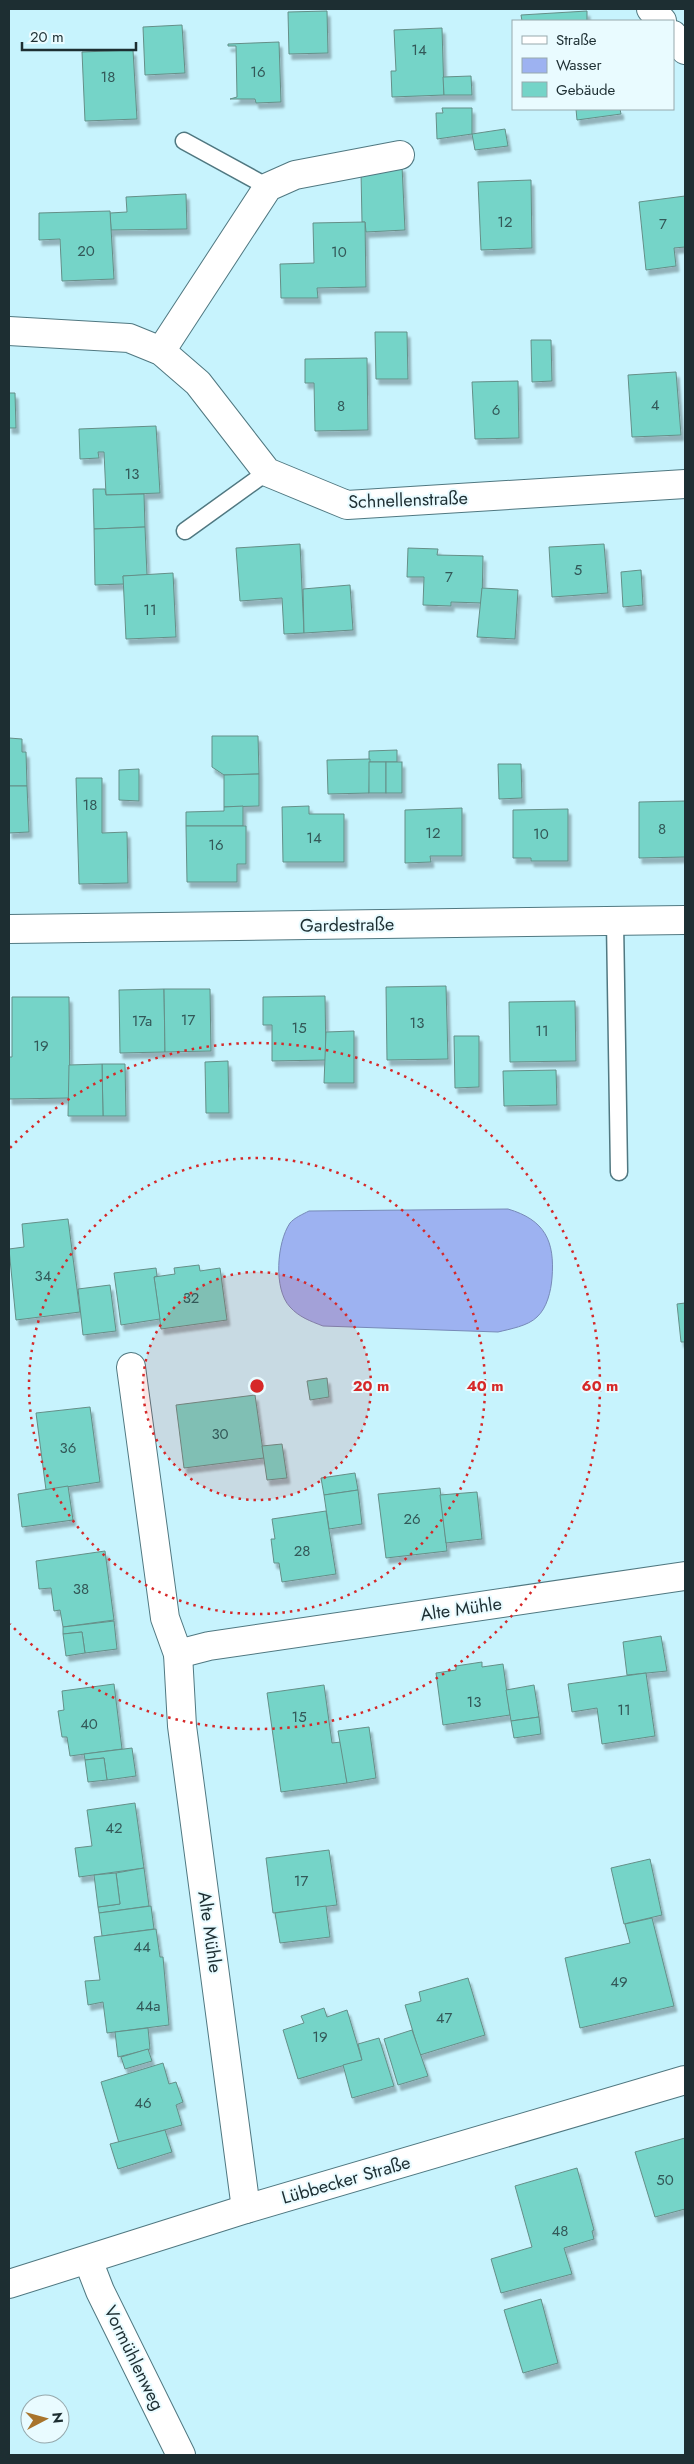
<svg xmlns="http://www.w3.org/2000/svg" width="694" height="2464" font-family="Jost,sans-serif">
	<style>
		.water { fill: #9db2f1; stroke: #778ab8 }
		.building { fill: #74d4c8; stroke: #658f88; filter: url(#shadow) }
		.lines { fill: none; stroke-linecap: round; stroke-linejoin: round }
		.service-casing { stroke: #507881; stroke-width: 19 }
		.minor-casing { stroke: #507881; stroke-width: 30 }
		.service { stroke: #fff; stroke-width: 16 }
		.minor { stroke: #fff; stroke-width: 28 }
		.ring { fill: none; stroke: #d62828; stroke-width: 2.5; stroke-dasharray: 2.5 5 }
		.labels { text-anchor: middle; stroke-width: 4; stroke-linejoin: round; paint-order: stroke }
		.number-label { font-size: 15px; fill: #335858 }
		.street-label { font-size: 18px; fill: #1d2e32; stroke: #e9fbff }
		.centre { fill: #d62828; stroke: #e9fbff; stroke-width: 2.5 }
		.ring-label { font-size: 15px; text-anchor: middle; font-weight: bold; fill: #d62828; stroke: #e9fbff; stroke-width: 4; stroke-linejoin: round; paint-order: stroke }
	</style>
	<defs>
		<filter id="shadow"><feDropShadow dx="3" dy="5.5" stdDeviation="1" flood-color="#0004"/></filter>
	</defs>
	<rect width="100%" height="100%" fill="#c7f3fd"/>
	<!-- water -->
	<path class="water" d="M508,1209C545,1220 555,1241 552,1278C551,1291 547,1308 537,1317C528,1326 510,1329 498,1332L323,1326C310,1321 299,1317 290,1307C273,1289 277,1242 290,1223C294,1218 303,1214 309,1211Z"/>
	<!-- building -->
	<g class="building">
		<path d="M327,11L328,53L289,54L288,12Z"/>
		<path d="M587,11V21H522L521,15Z"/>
		<path d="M182,25L185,73L145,75L143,27Z"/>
		<path d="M442,28L444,95L392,97L391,71H396L394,30Z"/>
		<path d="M279,42L281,102L256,103L255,99H230L237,97L236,46H228V44Z"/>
		<path d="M133,50L137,119L85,121L82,52Z"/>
		<path d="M471,76L472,95H444L443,77Z"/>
		<path d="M442,108H472V134L437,139L436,113H443Z"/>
		<path d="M576,109H620L621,114L577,120Z"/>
		<path d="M505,129L508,146L475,150L472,134Z"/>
		<path d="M402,166L405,230L366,232L365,222H362L361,172Z"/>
		<path d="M531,180L532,248L481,250L478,182Z"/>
		<path d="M186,194L187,229L111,230L110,213L127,212L126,197Z"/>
		<path d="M685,196V247L674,248L676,266L646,270L639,202Z"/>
		<path d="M110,211L114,279L62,281L60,239L39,240V213Z"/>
		<path d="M365,222L366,287L317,288L318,298H281L280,264L314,263L313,223Z"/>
		<path d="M375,332H407L408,379H376Z"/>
		<path d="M531,340H551L552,381L532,382Z"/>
		<path d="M367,358L368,430L315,431L314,383H305V359Z"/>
		<path d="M676,372L681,435L632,437L628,375Z"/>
		<path d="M518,381L519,438L475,439L472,382Z"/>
		<path d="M9,393H15L16,428H9Z"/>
		<path d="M156,426L160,493L106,495L104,452H98L99,458L80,459L79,429Z"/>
		<path d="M93,489H105L106,495L144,494L145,527L94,529Z"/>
		<path d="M145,527L147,575L123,576L124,584L95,585L94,529Z"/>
		<path d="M300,544L304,633L284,634L282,598L240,601L236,548Z"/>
		<path d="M604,544L608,593L552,597L549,547Z"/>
		<path d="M408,548L438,549L437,555L483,556L482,603L451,602V606L423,605L424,577H407Z"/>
		<path d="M641,570L643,605L623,607L621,572Z"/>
		<path d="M173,573L176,637L126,639L123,576Z"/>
		<path d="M350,585L353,630L304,633L303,589Z"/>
		<path d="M482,588L518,590L515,639L477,637Z"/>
		<path d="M212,736H258L259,774L224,775L212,767Z"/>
		<path d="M9,738L22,739V752H26L27,786H9Z"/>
		<path d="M397,750V762H369V751Z"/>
		<path d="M370,759L369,793L328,794L327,760Z"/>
		<rect x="369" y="762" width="17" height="31"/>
		<rect x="386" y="762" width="16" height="31"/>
		<path d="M498,764H521L522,798L499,799Z"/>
		<path d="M139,769V801L119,800V770Z"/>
		<path d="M259,774V806L224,807V775Z"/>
		<path d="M76,778H102V833L127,832L128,883L79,884Z"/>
		<path d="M9,786H27L29,832L9,833Z"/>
		<path d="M685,801V857L639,858V802Z"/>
		<path d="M243,806V826H186V812L224,811V807Z"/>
		<path d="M309,806V814H344V862H283L282,807Z"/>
		<path d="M462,808V856H430L431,862L405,863V810Z"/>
		<path d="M568,809V861H531V858H513V810Z"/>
		<path d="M186,826H246V864H237V882H187Z"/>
		<path d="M446,986L448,1059L387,1060L386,987Z"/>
		<path d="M164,989L165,1052L120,1053L119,990Z"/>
		<path d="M164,989H210L211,1051L165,1052Z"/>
		<path d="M325,996L326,1060L272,1061V1025H263V997Z"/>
		<path d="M12,997H69L70,1098L9,1099V1057H12Z"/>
		<path d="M575,1001L576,1061L510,1062L509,1002Z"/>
		<path d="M354,1031V1083H324L326,1032Z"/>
		<path d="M454,1036H479V1087L455,1088Z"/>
		<path d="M228,1061L229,1113H206L205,1062Z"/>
		<path d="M102,1064H125L126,1116H103Z"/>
		<path d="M102,1064L103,1116H68L69,1065Z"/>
		<path d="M556,1070L557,1105L504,1106L503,1071Z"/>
		<path d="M68,1219L80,1312L16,1320L9,1249L24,1247L22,1224Z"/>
		<path d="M199,1265L200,1271L220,1268L227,1320L161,1329L154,1277L175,1274L174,1268Z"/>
		<path d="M156,1268L157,1276L154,1277L160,1319L121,1325L114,1273Z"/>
		<path d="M110,1285L116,1331L83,1335L78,1289Z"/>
		<path d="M685,1303V1342H681L677,1304Z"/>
		<path d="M327,1378L329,1397L310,1400L307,1381Z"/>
		<path d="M255,1395L264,1458L184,1468L176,1405Z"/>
		<path d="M90,1407L100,1482L46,1490L36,1413Z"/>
		<path d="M282,1444L287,1478L267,1480L262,1446Z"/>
		<path d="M355,1473L358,1490L324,1495L321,1478Z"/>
		<path d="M68,1486L73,1520L22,1527L18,1494Z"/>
		<path d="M440,1488L447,1551L386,1558L378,1494Z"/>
		<path d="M358,1490L362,1524L329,1529L324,1495Z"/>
		<path d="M477,1492L482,1539L446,1543L440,1495Z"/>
		<path d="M326,1511L336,1574L282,1582L279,1563H274L271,1539H275L272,1519Z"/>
		<path d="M105,1551L114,1620L63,1627L60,1610L54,1611L51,1588L39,1589L36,1561Z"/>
		<path d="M114,1621L117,1649L85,1653L82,1632L63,1634V1627Z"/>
		<path d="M82,1632L85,1653L66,1656L63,1634Z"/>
		<path d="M661,1636L667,1671L627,1675L623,1642Z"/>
		<path d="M482,1662V1667L503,1664L510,1715L443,1725L436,1673L456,1670V1666Z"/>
		<path d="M646,1673L655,1736L602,1744L597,1708L572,1712L568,1684Z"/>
		<path d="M114,1684L122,1749L70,1756L67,1737H62L58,1711L64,1710L62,1691Z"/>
		<path d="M324,1685L332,1743L341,1742L347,1783L281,1792L267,1693Z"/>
		<path d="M534,1685L539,1717L511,1721L506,1690Z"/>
		<path d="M539,1717L541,1734L514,1738L511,1721Z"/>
		<path d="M369,1727L376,1778L347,1783L338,1731Z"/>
		<path d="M132,1748L136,1776L107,1780L104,1758L85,1760L84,1754Z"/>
		<path d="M104,1758L107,1780L88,1782L85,1760Z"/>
		<path d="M135,1803L144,1868L79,1877L75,1848L92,1846L87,1810Z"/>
		<path d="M329,1850L337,1905L273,1913L266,1858Z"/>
		<path d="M650,1859L662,1915L624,1924L611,1868Z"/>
		<path d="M144,1868L149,1906L99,1913L98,1907L120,1904L116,1873Z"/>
		<path d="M116,1873L120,1904L98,1907L94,1875Z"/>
		<path d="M151,1906L154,1929L102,1936L99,1913Z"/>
		<path d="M326,1906L330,1937L280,1943L275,1913Z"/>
		<path d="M652,1918L674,2006L580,2028L565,1958L630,1943L625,1924Z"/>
		<path d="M156,1929L160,1957H163L169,2025L107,2033L103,2002L88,2005L85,1981L100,1980L94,1937Z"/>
		<path d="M468,1978L485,2035L420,2055L405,2005L421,2001L419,1992Z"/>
		<path d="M324,2008L327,2017L347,2010L362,2060L298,2079L283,2030L304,2023L301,2016Z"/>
		<path d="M148,2028L150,2049L118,2057L115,2032Z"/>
		<path d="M412,2030L428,2076L398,2085L384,2039Z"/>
		<path d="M379,2038L394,2086L352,2098L343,2065L362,2060L358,2044Z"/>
		<path d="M148,2049L152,2061L125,2069L121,2057Z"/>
		<path d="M163,2063L169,2084L176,2082L183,2102L176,2105L182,2125L119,2143L101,2082Z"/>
		<path d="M165,2130L172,2152L118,2169L110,2144Z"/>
		<path d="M685,2138V2209L655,2217L635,2152Z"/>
		<path d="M577,2168L594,2230L592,2231L594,2239L564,2248L572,2274L501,2293L491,2259L532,2247L515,2186Z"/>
		<path d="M541,2299L558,2363L523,2373L504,2310Z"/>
	</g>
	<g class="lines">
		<defs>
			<g id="service">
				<path d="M184,141L268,187"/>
				<path d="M185,531L267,472"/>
				<path d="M615,921L619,1172"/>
			</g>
			<g id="minor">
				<path d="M651,9L662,21"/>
				<path d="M673,35L685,50"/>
				<path d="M9,331L129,338L161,351L198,383L267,472L347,505L685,484"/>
				<path d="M161,351L268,187L295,175L400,155"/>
				<path d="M9,929L685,920"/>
				<path d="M131,1367L165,1618L178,1654L182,1726L246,2209"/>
				<path d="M178,1654L209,1646L685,1576"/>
				<path d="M88,2260L100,2291L181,2455"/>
				<path d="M9,2284L246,2209L685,2080"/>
			</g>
		</defs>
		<!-- service casing -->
		<use href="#service" class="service-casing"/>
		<!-- minor casing -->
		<use href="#minor" class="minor-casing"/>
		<!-- service -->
		<use href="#service" class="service"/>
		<!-- minor -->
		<use href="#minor" class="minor"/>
	</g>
	<!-- distance rings -->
	<circle cx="257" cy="1386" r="114" fill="#d62828" fill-opacity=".12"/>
	<g class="ring">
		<circle cx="257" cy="1386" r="114"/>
		<circle cx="257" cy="1386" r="228"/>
		<path d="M10 1148A343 343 0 1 1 10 1624"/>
	</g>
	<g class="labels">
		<!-- number labels -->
		<g class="number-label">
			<text x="419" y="55">14</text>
			<text x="258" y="77">16</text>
			<text x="108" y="82">18</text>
			<text x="505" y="227">12</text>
			<text x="663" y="229">7</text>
			<text x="86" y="256">20</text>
			<text x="339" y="257">10</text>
			<text x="655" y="410">4</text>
			<text x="341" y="411">8</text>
			<text x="496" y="415">6</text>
			<text x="132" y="479">13</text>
			<text x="578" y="575">5</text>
			<text x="449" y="582">7</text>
			<text x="150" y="615">11</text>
			<text x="90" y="810">18</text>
			<text x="662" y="834">8</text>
			<text x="433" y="838">12</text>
			<text x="541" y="839">10</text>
			<text x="314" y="843">14</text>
			<text x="216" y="850">16</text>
			<text x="188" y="1025">17</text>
			<text x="142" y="1026">17a</text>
			<text x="417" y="1028">13</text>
			<text x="299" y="1033">15</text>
			<text x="542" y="1036">11</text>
			<text x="41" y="1051">19</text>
			<text x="43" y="1281">34</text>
			<text x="191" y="1303">32</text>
			<text x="220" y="1439">30</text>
			<text x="68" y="1453">36</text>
			<text x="412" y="1524">26</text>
			<text x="302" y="1556">28</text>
			<text x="81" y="1594">38</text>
			<text x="474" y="1707">13</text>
			<text x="624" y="1715">11</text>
			<text x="299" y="1722">15</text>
			<text x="89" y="1729">40</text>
			<text x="114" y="1833">42</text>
			<text x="301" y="1886">17</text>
			<text x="142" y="1952">44</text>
			<text x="619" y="1987">49</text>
			<text x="148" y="2011">44a</text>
			<text x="444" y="2023">47</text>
			<text x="320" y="2042">19</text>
			<text x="143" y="2108">46</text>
			<text x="665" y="2185">50</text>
			<text x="560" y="2236">48</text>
		</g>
		<!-- street labels -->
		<g class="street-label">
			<text transform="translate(408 500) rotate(-2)" y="6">Schnellenstraße</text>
			<text transform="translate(347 925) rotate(-1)" y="6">Gardestraße</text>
			<text transform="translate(461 1609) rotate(-8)" y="6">Alte Mühle</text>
			<text transform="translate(210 1932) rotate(82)" y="6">Alte Mühle</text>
			<text transform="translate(346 2180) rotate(-16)" y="6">Lübbecker Straße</text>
			<text transform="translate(134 2358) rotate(64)" y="6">Vormühlenweg</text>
		</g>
	</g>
	<circle cx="257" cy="1386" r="8" class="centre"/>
	<g class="ring-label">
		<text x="371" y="1391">20 m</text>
		<text x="485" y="1391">40 m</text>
		<text x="600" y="1391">60 m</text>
	</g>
	<!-- border -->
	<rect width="694" height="2464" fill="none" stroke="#1d2e32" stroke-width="20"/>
	<!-- legend -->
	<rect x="512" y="20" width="162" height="90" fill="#e9fbff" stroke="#97a9ad"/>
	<rect x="522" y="36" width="25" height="8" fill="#ffffff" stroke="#97a9ad"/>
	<text x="556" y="45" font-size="15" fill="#1d2e32">Straße</text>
	<rect x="522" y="58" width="25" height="15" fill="#9db2f1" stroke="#97a9ad"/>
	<text x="556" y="70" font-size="15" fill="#1d2e32">Wasser</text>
	<rect x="522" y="82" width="25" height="15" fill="#74d4c8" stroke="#97a9ad"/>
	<text x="556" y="95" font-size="15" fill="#1d2e32">Gebäude</text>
	<!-- north arrow -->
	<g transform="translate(45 2419) rotate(84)"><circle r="24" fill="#e9fbff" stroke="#97a9ad"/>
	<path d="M0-4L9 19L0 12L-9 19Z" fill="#a8742c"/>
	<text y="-8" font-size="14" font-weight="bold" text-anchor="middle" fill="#1d2e32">N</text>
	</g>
	<!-- scale -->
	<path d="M22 42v8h114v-8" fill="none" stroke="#1d2e32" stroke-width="2.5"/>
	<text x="30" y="42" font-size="15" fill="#1d2e32" stroke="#e9fbff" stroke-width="4" paint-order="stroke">20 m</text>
</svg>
